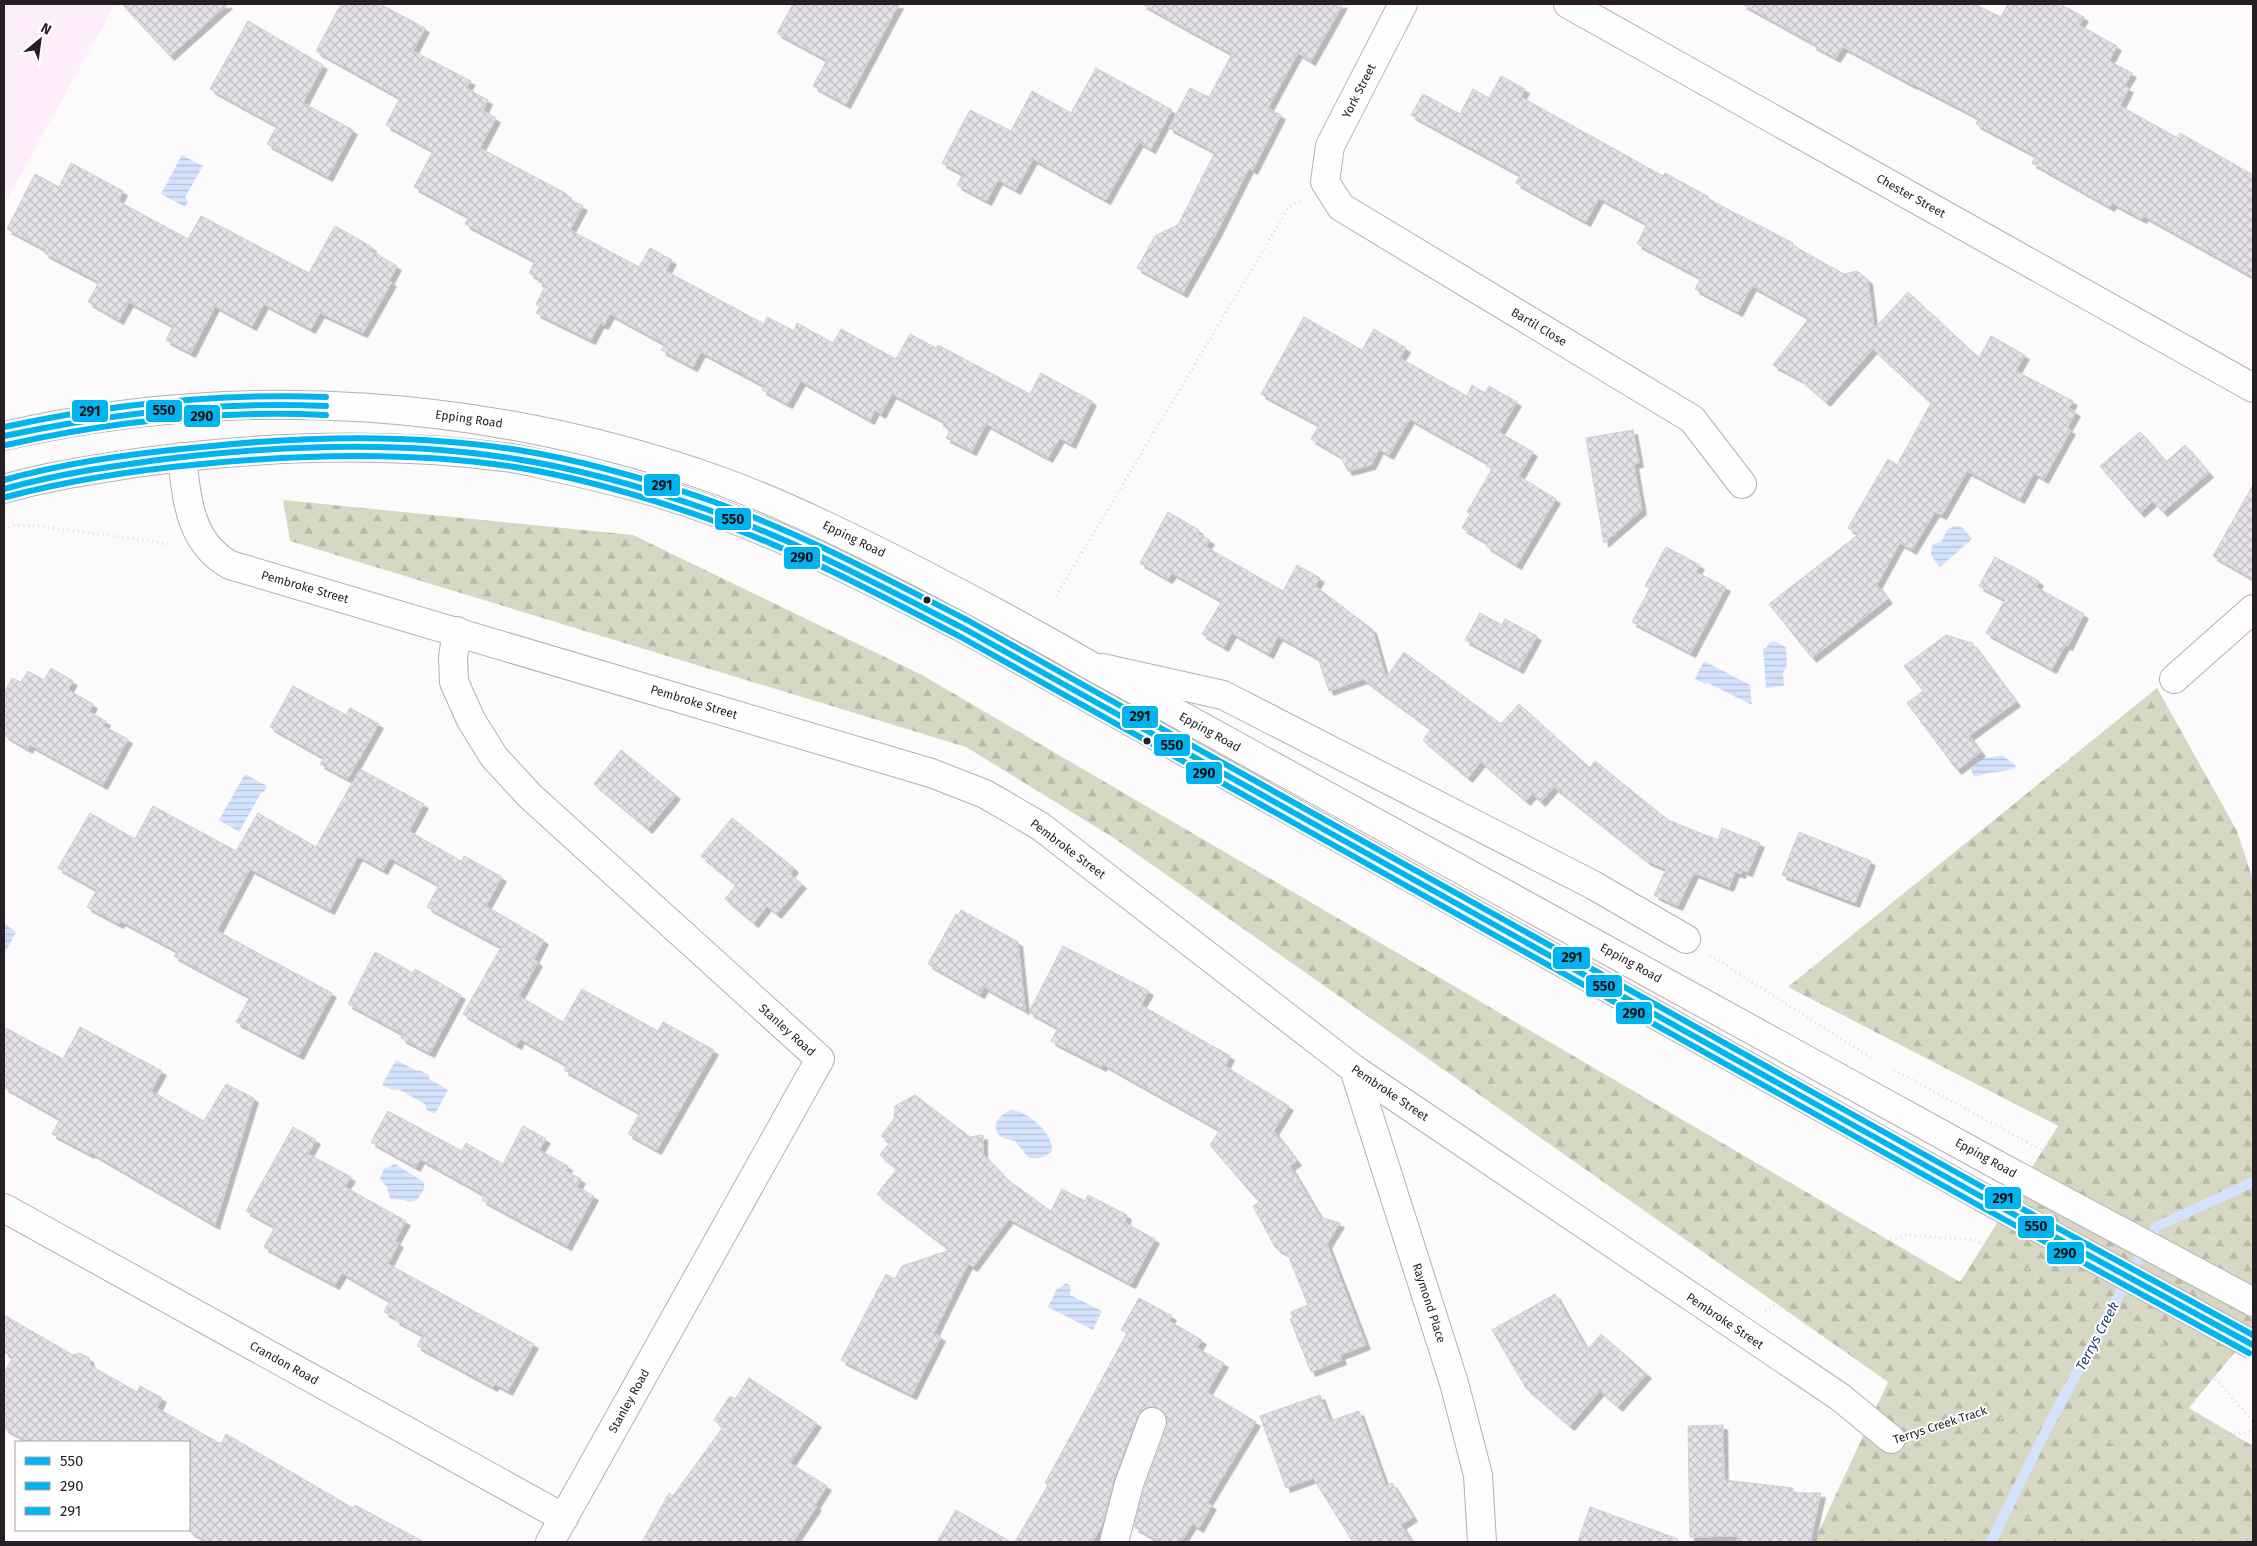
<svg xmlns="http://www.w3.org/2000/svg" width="2257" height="1546" font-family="'Fira Sans',sans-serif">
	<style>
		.built { fill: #feeefc }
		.forest { fill: url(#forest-firs) }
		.water { fill: url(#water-rules) }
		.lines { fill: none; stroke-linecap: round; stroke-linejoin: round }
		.stream { stroke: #d3e3fd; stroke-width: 10 }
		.building { fill: url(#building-cross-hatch); stroke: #d0ced5; filter: url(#shadow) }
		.minor-casing { stroke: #b4afb3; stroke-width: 30 }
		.major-casing { stroke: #b4afb3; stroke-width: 30 }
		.path { stroke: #dedcdd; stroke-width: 3; stroke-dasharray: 1 4; stroke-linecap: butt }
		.minor { stroke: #fffeff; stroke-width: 28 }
		.major { stroke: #fffeff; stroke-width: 28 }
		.major-bridge-casing { stroke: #b4afb3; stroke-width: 30; stroke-linecap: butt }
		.path-bridge { stroke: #dedcdd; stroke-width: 3; stroke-dasharray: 1 4; stroke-linecap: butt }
		.major-bridge { stroke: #fffeff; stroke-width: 28 }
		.bus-1-casing { stroke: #fff; stroke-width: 10 }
		.bus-2-casing { stroke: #fff; stroke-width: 10 }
		.bus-3-casing { stroke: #fff; stroke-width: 10 }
		.bus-1 { stroke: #00b5ef; stroke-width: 6 }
		.bus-2 { stroke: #00b5ef; stroke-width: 6 }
		.bus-3 { stroke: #00b5ef; stroke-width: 6 }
		.bus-dot { fill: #261d25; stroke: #fff; stroke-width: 2 }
		.labels { text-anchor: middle; stroke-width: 4; stroke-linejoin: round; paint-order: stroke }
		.street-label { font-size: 12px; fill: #261d25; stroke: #fff }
		.water-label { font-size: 14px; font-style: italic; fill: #284674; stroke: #fff }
		.line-badge { stroke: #fff; stroke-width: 2 }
		.pale-badge-label { font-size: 14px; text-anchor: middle; font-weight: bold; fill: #111 }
	</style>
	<defs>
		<pattern id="forest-firs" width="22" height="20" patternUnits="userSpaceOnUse" patternTransform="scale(1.25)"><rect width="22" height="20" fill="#d7d8c3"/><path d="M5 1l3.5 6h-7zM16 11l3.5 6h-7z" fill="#b8b9a7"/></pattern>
		<pattern id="water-rules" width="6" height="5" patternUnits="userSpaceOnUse" patternTransform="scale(1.25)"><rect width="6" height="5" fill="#d3e3fd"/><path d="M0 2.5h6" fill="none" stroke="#b5c2d9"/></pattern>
		<pattern id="building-cross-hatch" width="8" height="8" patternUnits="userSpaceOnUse" patternTransform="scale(1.25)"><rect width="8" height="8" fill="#e4e1e7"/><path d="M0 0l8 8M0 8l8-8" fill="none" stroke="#c3c1c6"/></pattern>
		<filter id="shadow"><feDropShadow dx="4.5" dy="4.5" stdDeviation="0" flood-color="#0004"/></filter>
	</defs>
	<rect width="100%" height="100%" fill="#fdfafc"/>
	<!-- built -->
	<path class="built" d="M4,4H115L4,205Z"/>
	<!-- forest -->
	<path class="forest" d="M283,500L633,535L922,675L1960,1282L2058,1126L1788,987L2157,688L2237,831L2253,880V1330L2189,1408L2253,1446V1542H1814L1888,1382L1114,838L966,747L290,541Z"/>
	<!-- water -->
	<g class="water">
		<path d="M182,155L203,166L185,197L188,202L185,207L161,194Z"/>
		<path d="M1954,526L1962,527L1972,539L1940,567C1933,559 1928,554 1933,544L1941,542L1947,530Z"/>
		<path d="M1774,641L1786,647L1787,665L1783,672L1784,686L1766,688L1763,648H1766L1769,643Z"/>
		<path d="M1704,661L1750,685L1752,705L1706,682L1705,684L1695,679Z"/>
		<path d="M2002,755L2016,766L2015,768C2001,773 1989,771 1976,777L1973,775L1971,769L1982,759Z"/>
		<path d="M245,774L267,786L264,792L261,793L239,832L219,820Z"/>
		<path d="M4,923L16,932L6,951L4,950Z"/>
		<path d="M396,1060L417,1071L419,1070L430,1076L429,1079L448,1090L435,1114L427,1110L425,1104L398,1089L392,1090L382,1085Z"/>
		<path d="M1012,1110C1028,1111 1054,1134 1052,1151C1045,1157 1039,1160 1029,1158L1015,1141C1010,1139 1005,1140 1000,1136C989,1126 1001,1113 1012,1110Z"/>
		<path d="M395,1164L424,1182V1189L417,1200L408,1202C402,1198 396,1201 390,1198L387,1187L380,1179L384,1169Z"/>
		<path d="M1066,1283L1071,1286L1070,1295L1102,1311L1093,1330L1048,1307L1058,1287L1060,1288Z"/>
	</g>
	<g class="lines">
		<!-- stream -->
		<path class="stream" d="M1991,1542L2049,1424L2156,1227L2253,1182"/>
	</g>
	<!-- building -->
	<g class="building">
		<path d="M122,4H228L170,56Z"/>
		<path d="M341,4H380L425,28L413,51L471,81L466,88L488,100L483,111L496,118L480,148L567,194L566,197L583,206L570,230L639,267L650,248L672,260L666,271L764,324L767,317L794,331L797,323L833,343L841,329L896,359L910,334L936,348L938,345L1030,394L1041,373L1092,401L1071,444L1060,438L1048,458L986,424L972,451L946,438L950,430L943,426L945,422L892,394L881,414L875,410L870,420L801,381L788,404L762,390L765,386L701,352L693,367L661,350L665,344L610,314L604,325L600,323L591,340L536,313L540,306L536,304L546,285L538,282L539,279L529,273L535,261L465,224L469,217L414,187L433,151L386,125L400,98L316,51Z"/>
		<path d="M793,4H899L846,104L813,86L827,60L777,33Z"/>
		<path d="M1142,4H1343L1311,61L1298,53L1268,108L1281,115L1253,170L1249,168L1216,234L1183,293L1137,268L1155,236L1178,225L1215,152L1169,128L1190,88L1209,97L1232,54Z"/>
		<path d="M1742,4H1974L2001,17L2008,4H2060L2084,17L2079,25L2117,46L2109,61L2132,73L2124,86L2129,88L2120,106L2178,138L2180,133L2253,175V277L2144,216L2142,219L2112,203L2110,207L2032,163L2036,156L1976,124L1979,118L1913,84V85L1843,47L1836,58L1812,45L1813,43Z"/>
		<path d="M248,21L323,65L303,103L353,130L328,177L267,144L277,126L210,89Z"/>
		<path d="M1096,68L1172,110L1151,149L1139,142L1106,200L1033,159L1016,190L998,180L987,201L957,185L963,174L942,163L970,110L1011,131L1032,91L1071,113Z"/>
		<path d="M1501,76L1525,89L1521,97L1663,176L1665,173L1709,197L1708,199L1793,243L1792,245L1844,274L1857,271L1868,280L1874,329L1908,292L1979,358L1991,336L2025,355L2016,371L2073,401L2069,408L2076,412L2067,428L2071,430L2044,479L2034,473L2020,499L1967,471L1942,515L1935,512L1912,550L1900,543L1877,585L1888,599L1812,658L1769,604L1859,534L1848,528L1888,459L1897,465L1931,403L1873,349L1826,402L1800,379L1773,365L1809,318L1752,286L1738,312L1695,289L1701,278L1637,244L1647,224L1599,198L1586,222L1516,183L1520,175L1411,115L1423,94L1460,114L1473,89L1489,98Z"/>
		<path d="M71,163L123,191L118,201L188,239L201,216L309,273L335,226L372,247L370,250L397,266L389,281L392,282L363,333L320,313L311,329L264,304L252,326L215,306L191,353L166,340L173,326L129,302L119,320L88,302L99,282L44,253L46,250L7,229L35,174L59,187Z"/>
		<path d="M1304,317L1362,350L1374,329L1406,348L1400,358L1467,396L1472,385L1485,393L1489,386L1517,402L1499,432L1533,452L1519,476L1556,499L1517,565L1486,546L1488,543L1462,528L1470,514L1467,512L1492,469L1486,466L1488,463L1410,419L1389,455L1379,449L1371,465L1348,471L1340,456L1311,439L1319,425L1261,394Z"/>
		<path d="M1633,430L1639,463L1634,464L1642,510L1604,543L1586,438Z"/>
		<path d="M2140,432L2166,462L2185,445L2209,473L2163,512L2153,501L2140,513L2100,466Z"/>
		<path d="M2253,485V579L2213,556Z"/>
		<path d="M1168,512L1199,530L1197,533L1210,540L1206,547L1283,591L1297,565L1320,578L1315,586L1372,629L1386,678L1404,652L1501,724L1519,704L1590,768L1595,761L1668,820L1718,840L1722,828L1760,843L1748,872L1742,870L1741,874L1735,872L1729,887L1694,873L1678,906L1654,895L1666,869L1647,861L1554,787L1541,802L1532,794L1526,801L1481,762L1468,778L1423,740L1431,729L1363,679L1329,691L1318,658L1278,636L1269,654L1232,633L1224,647L1202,634L1222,601L1172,573L1168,579L1140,563Z"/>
		<path d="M1666,547L1700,565L1696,572L1726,587L1691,653L1632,622L1650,588L1645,586Z"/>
		<path d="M1995,557L2039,581L2036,587L2084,614L2068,646L2065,645L2052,669L1986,633L2005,600L1979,586Z"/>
		<path d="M1480,613L1502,625L1505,619L1537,636L1519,669L1465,640Z"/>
		<path d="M1946,635L1972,643L2016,702L1969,736L1981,752L1957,770L1907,703L1923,691L1904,666Z"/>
		<path d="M51,668L73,681L68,690L93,704L89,712L106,721L103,726L128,739L103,785L30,745L28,749L4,735V693L12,678L21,682L28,671L44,680Z"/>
		<path d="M293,686L346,715L350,708L379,724L348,779L320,764L324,758L270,727Z"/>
		<path d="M621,750L676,795L648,829L594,784Z"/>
		<path d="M360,769L424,804L409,831L461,861L464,856L502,877L486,906L544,940L534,959L538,962L519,996L563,1022L582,989L658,1031L663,1022L714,1050L657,1150L628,1134L640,1113L564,1070L567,1065L520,1039L517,1045L463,1014L501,947L427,907L439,885L390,858L383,870L358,856L330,910L250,869L217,931L332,993L299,1055L236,1022L250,997L174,956L177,951L121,921L119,924L87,907L97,890L58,868L90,813L135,839L153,806L236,851L258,813L316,847Z"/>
		<path d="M732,818L794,868L790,874L802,884L777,914L767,906L754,923L725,899L736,885L701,856Z"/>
		<path d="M1799,832L1871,861L1855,903L1782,875Z"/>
		<path d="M961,910L1018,942L1025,1010L984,987L980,994L928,964L956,914L958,916Z"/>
		<path d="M1063,946L1149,991L1141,1005L1230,1056L1225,1066L1289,1106L1274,1131L1297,1161L1290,1166L1320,1217L1340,1223L1327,1244L1366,1345L1340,1355L1342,1360L1311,1372L1290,1319L1293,1318L1291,1312L1308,1305L1288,1255L1275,1247L1253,1206L1259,1202L1210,1145L1220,1130L1103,1064L1102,1067L1051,1041L1058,1028L1029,1012Z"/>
		<path d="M375,952L413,973L415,969L461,995L430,1053L401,1038L403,1034L348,1004Z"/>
		<path d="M4,1027L63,1059L80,1027L162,1071L151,1091L204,1121L226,1084L254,1098L215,1225L90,1152V1154L52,1134L60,1119L4,1087Z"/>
		<path d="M915,1095L970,1137L983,1135V1154L1008,1180L1051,1211L1062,1189L1085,1201L1088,1195L1127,1215L1125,1223L1155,1239L1131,1284L1009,1219L973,1267L968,1264L934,1333L941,1337L912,1395L841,1360L886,1274L895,1279L902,1266L950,1250L877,1194L897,1169L880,1155L890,1142L881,1136L894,1119L895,1106Z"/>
		<path d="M388,1111L462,1151L466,1143L503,1164L523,1126L546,1139L539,1150L568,1166L566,1171L581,1179L577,1187L594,1196L567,1246L482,1200L485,1195L420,1159L416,1167L371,1142Z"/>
		<path d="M293,1127L316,1140L308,1154L351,1177L345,1187L406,1221L395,1241L399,1243L388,1264L534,1344L508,1391L495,1384L493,1387L417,1346L423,1335L395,1320L396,1318L384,1312L390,1301L342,1273L335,1285L264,1247L275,1227L246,1211Z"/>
		<path d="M1555,1294L1587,1350L1601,1334L1647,1374L1618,1407L1600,1391L1570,1426L1526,1388L1492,1330Z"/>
		<path d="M1139,1298L1172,1316L1169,1321L1202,1340L1197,1348L1224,1363L1207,1392L1256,1422L1207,1503L1212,1505L1199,1528L1192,1524L1181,1542H1160L1134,1527L1144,1489L1167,1427V1419L1164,1412L1157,1407H1150L1142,1410L1137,1417L1114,1479L1102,1525L1092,1542H1015L1048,1485L1045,1483L1127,1333L1121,1330Z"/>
		<path d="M4,1315L73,1355L80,1353L89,1358L91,1366L137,1392L140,1386L162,1398L157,1408L221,1444L226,1434L353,1508L355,1505L424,1542H208L189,1531V1442H29L4,1428V1373L13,1357L4,1352Z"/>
		<path d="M749,1378L817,1423L790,1463L827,1486L815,1505L817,1506L793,1542H642L669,1493L673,1496L723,1427L714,1420L730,1396L735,1399Z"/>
		<path d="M1320,1395L1330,1421L1359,1411L1386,1486L1392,1483L1413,1517L1401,1525L1412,1542H1353L1313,1478L1286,1488L1260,1416Z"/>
		<path d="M1723,1425L1724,1480L1793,1488V1493H1821L1810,1542H1737L1738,1536L1690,1537L1688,1426Z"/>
		<path d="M1590,1507L1678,1539L1677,1542H1578Z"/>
		<path d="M956,1510L1011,1542H937Z"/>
	</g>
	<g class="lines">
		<defs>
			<g id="minor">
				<path d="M1403,4L1330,146L1325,182L1341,207L1692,419L1742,484"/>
				<path d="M1568,4L2253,388"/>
				<path d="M182,457C187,499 189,542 230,565L931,773L985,794L1040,826L1354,1069L1840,1397L1891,1439"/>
				<path d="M457,631L453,657L454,682L471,720L494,757L530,796L820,1059L550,1542"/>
				<path d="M1102,668L1223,695L1593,885L1686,939"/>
				<path d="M2174,679L2253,609"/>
				<path d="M1354,1069L1454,1383L1478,1475L1482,1542"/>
				<path d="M4,1208L564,1518"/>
				<path d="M1114,1542L1129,1484L1152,1422"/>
			</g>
			<g id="major">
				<path d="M4,436C241,381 494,400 723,482C791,507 856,540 921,573C979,603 1036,634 1093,667L1999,1166"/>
				<path d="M4,489C47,476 92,470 136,463C260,446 386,441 511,458C527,460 543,465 559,468C594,476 628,484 661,494C768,526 865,578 963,628L1982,1197"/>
			</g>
		</defs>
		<!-- minor casing -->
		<use href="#minor" class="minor-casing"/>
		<!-- major casing -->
		<use href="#major" class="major-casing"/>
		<!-- path -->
		<g class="path">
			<path d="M4,529L16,525L37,526L170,544"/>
			<path d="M1056,596L1289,207L1300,200"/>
			<path d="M1710,955L1873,1059"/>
			<path d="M1894,1070L2027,1142"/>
			<path d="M2240,1262L2253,1247"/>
			<path d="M1765,1311L1862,1250L1905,1235L1974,1240L2023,1266"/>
			<path d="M2188,1357L2218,1381L2253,1422"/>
			<path d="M1918,1430L1990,1408L2016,1433L2099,1414"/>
			<path d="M2115,1452L2099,1414L2171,1336"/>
			<path d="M1823,1542L1874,1463"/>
			<path d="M2019,1542L2036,1496L2115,1452L2186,1443L2253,1431"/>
		</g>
		<!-- minor -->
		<use href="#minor" class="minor"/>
		<!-- major -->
		<use href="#major" class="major"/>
		<defs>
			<g id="major-bridge">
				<path d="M1999,1166L2253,1302"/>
				<path d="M1982,1197L2253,1345"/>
			</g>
		</defs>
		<!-- major-bridge casing -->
		<use href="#major-bridge" class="major-bridge-casing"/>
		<!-- path-bridge -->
		<g class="path-bridge">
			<path d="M2027,1142L2253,1260"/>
			<path d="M2023,1266L2188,1357"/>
		</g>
		<!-- major-bridge -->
		<use href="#major-bridge" class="major-bridge"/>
		<defs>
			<g id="bus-1">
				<path d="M4,436C111,413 217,401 326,406"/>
				<path d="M4,489C57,474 112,466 166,459C281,445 401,440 516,459C578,469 640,486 700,507C791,538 877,584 963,628L1982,1197L2253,1345"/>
			</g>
			<g id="bus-2">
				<path d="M6,445C112,421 217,410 326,415"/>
				<path d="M6,497C70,480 136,470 202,464C305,454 412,451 515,467C576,477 639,495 697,515C788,546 874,592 959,636L1978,1205L2249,1353"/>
			</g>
			<g id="bus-3">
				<path d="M4,427C111,404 217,393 326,397"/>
				<path d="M4,480C68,462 135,453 202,447C306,436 414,433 518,450C580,460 643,478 703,498C795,530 881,576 967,620L1986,1189L2253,1335"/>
			</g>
		</defs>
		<!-- bus-1 casing -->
		<use href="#bus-1" class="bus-1-casing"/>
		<!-- bus-2 casing -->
		<use href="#bus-2" class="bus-2-casing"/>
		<!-- bus-3 casing -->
		<use href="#bus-3" class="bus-3-casing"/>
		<!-- bus-1 -->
		<use href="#bus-1" class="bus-1"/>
		<!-- bus-2 -->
		<use href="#bus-2" class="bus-2"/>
		<!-- bus-3 -->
		<use href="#bus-3" class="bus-3"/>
	</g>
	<!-- markers -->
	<g class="bus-dot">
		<circle cx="927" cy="600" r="4.5"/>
		<circle cx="1147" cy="741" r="4.5"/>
	</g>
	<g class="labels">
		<!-- street labels -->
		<g class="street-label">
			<text transform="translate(1359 91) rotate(-63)" y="4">York Street</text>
			<text transform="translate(1911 196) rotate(29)" y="4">Chester Street</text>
			<text transform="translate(1539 327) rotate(31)" y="4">Bartil Close</text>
			<text transform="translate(469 419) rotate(8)" y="4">Epping Road</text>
			<text transform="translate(854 539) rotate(26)" y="4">Epping Road</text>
			<text transform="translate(305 587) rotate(16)" y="4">Pembroke Street</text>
			<text transform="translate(694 702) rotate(17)" y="4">Pembroke Street</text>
			<text transform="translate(1210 732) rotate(29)" y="4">Epping Road</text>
			<text transform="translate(1068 849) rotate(37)" y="4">Pembroke Street</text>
			<text transform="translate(1631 963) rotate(29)" y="4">Epping Road</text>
			<text transform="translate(787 1030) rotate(42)" y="4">Stanley Road</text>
			<text transform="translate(1390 1093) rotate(34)" y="4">Pembroke Street</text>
			<text transform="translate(1986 1158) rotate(29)" y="4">Epping Road</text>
			<text transform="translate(1429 1303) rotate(72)" y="4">Raymond Place</text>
			<text transform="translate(1725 1321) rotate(34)" y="4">Pembroke Street</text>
			<text transform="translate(284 1363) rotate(29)" y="4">Crandon Road</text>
			<text transform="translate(629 1401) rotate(-61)" y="4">Stanley Road</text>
			<text transform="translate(1940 1425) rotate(-18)" y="4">Terrys Creek Track</text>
		</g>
		<!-- water labels -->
		<g class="water-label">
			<text transform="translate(2097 1336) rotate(-62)" y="5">Terrys Creek</text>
		</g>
	</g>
	<g class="line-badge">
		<rect x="145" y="399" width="38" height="24" rx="5" fill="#00b5ef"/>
		<rect x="71" y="399" width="38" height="24" rx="5" fill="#00b5ef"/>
		<rect x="183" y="404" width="38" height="24" rx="5" fill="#00b5ef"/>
		<rect x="643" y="473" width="38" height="24" rx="5" fill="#00b5ef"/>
		<rect x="714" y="507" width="38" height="24" rx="5" fill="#00b5ef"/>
		<rect x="783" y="546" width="38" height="24" rx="5" fill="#00b5ef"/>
		<rect x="1121" y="705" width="38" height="24" rx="5" fill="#00b5ef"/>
		<rect x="1153" y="733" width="38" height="24" rx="5" fill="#00b5ef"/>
		<rect x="1185" y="761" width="38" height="24" rx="5" fill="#00b5ef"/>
		<rect x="1552" y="946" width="39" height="24" rx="5" fill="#00b5ef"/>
		<rect x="1585" y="974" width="38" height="24" rx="5" fill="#00b5ef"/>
		<rect x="1615" y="1001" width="38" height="24" rx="5" fill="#00b5ef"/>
		<rect x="1984" y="1186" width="38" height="24" rx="5" fill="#00b5ef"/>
		<rect x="2017" y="1215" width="38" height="24" rx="5" fill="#00b5ef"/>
		<rect x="2046" y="1241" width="39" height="24" rx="5" fill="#00b5ef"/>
	</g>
	<g class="pale-badge-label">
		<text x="164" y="415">550</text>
		<text x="90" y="416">291</text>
		<text x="202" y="421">290</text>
		<text x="662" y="490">291</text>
		<text x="733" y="524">550</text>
		<text x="802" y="562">290</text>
		<text x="1140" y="721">291</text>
		<text x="1172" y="750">550</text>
		<text x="1204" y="778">290</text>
		<text x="1572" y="962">291</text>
		<text x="1604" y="991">550</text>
		<text x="1634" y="1018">290</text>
		<text x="2003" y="1203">291</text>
		<text x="2036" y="1231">550</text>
		<text x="2065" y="1258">290</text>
	</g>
	<!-- border -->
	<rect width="2257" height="1546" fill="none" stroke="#261d25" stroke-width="10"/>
	<!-- legend -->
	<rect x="15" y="1441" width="175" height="90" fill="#ffffff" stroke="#a8a5a8"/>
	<rect x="25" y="1457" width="25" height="8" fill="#00b5ef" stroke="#a8a5a8"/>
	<text x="60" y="1466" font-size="15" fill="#261d25">550</text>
	<rect x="25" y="1482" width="25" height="8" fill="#00b5ef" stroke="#a8a5a8"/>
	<text x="60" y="1491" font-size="15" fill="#261d25">290</text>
	<rect x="25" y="1507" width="25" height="8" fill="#00b5ef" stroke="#a8a5a8"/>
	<text x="60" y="1516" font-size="15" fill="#261d25">291</text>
	<!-- north arrow -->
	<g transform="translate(40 40) rotate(29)" stroke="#ffffff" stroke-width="4" paint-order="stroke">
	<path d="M0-4L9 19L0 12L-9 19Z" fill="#261d25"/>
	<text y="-8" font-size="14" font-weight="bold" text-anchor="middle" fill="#261d25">N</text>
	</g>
</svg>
